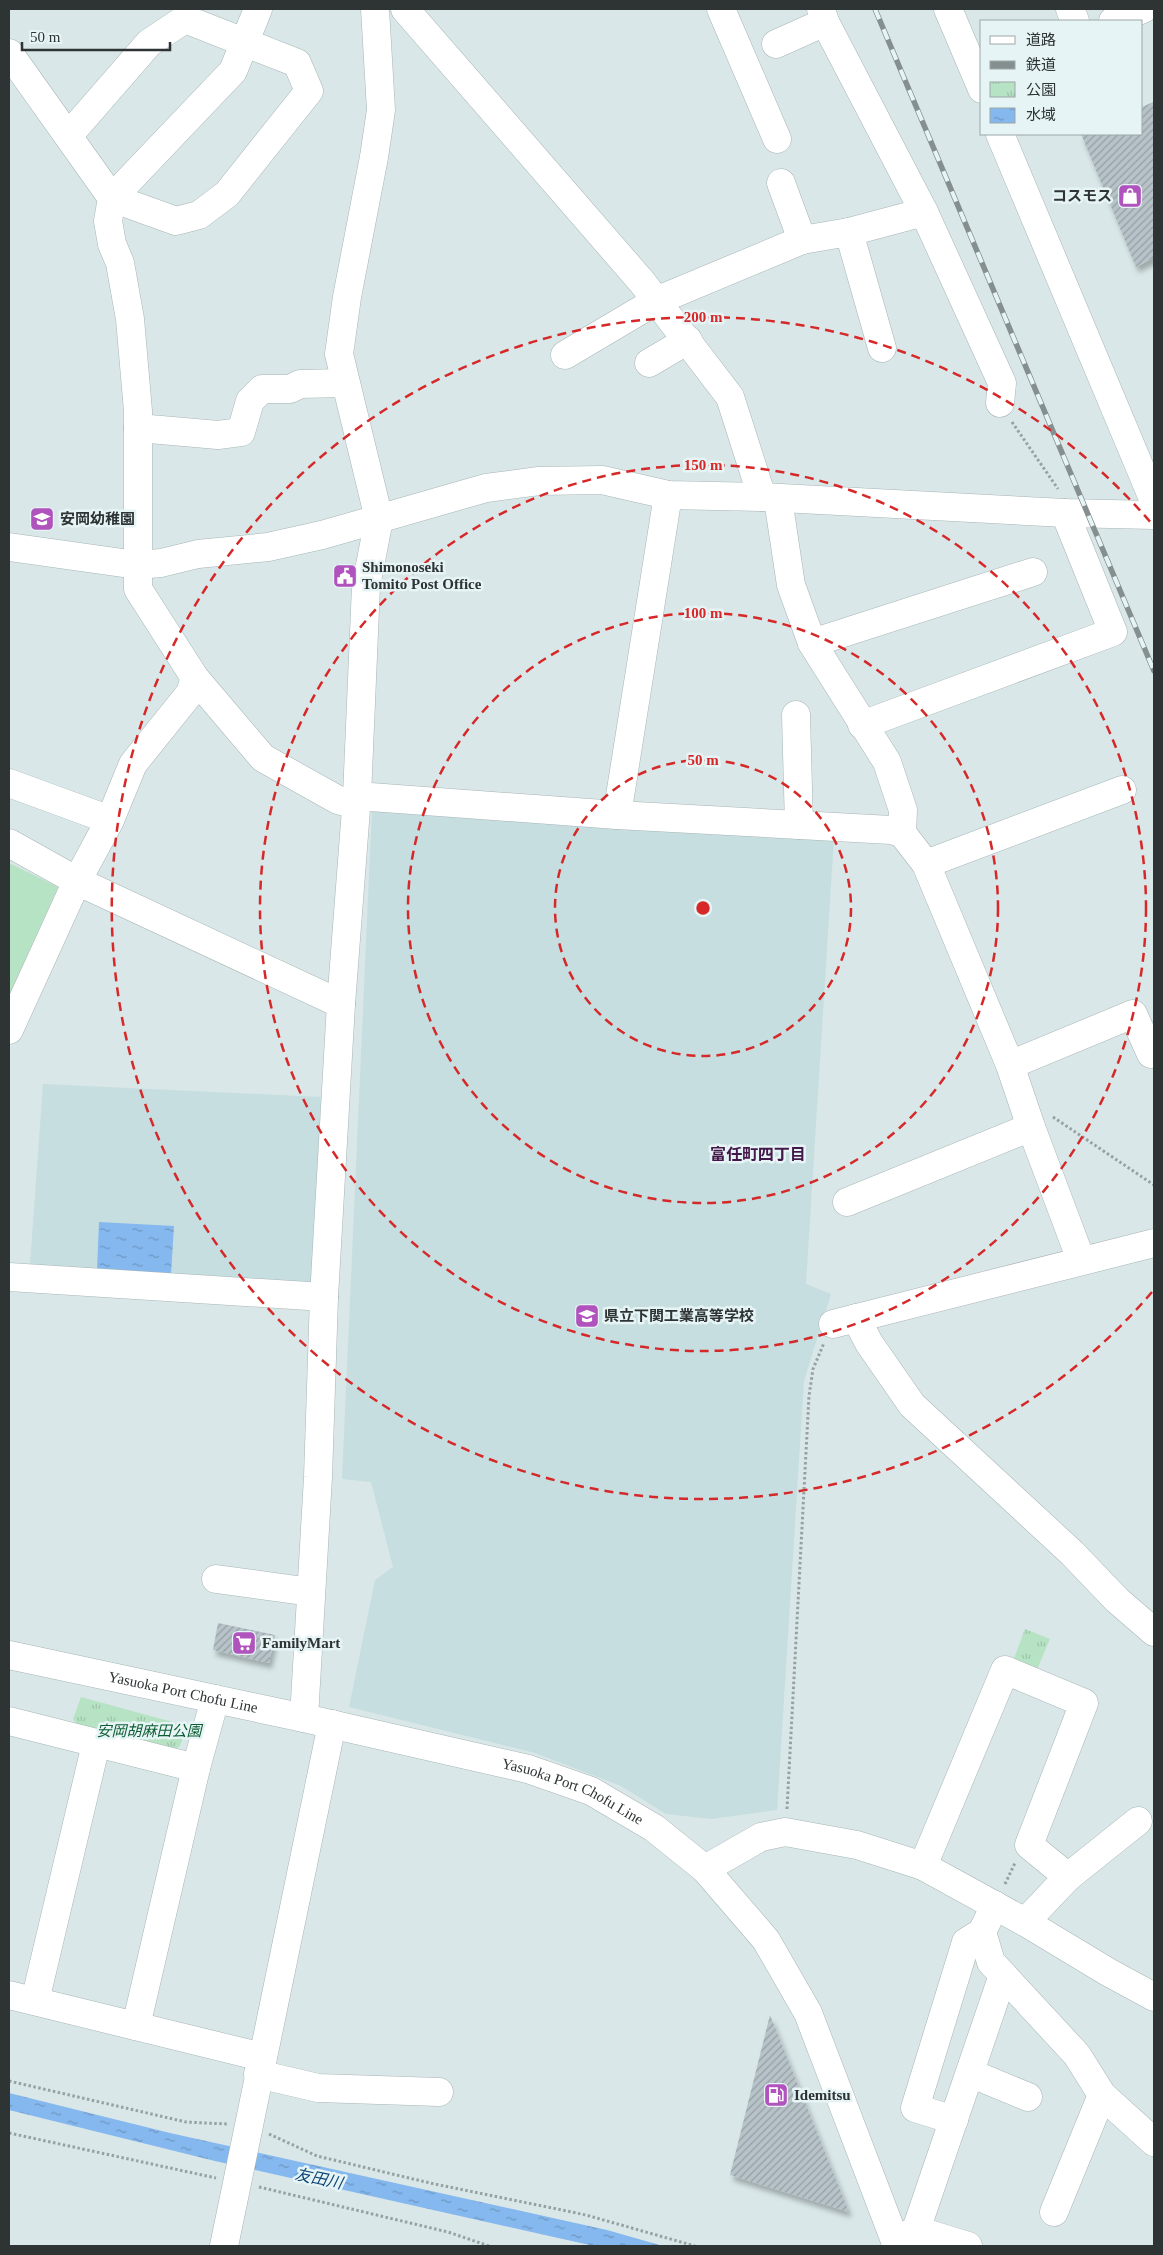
<svg xmlns="http://www.w3.org/2000/svg" width="1163" height="2255" font-family="'Times New Roman','Noto Sans JP',serif">
	<style>
		.built { fill: #c6dee0 }
		.green { fill: #b6e3c3 }
		.park { fill: url(#park-tufts) }
		.water { fill: url(#water-ripples) }
		.building { fill: url(#building-hatch); filter: url(#shadow) }
		.lines { fill: none; stroke-linecap: round; stroke-linejoin: round }
		.minor-casing { stroke: #a8b5b6; stroke-width: 29 }
		.major-casing { stroke: #a8b5b6; stroke-width: 29 }
		.path { stroke: #96a1a2; stroke-width: 3; stroke-dasharray: 2.5 2.5; stroke-linecap: butt }
		.minor { stroke: #fff; stroke-width: 28 }
		.major { stroke: #fff; stroke-width: 28 }
		.rail-casing { stroke: #858f90; stroke-width: 5.5 }
		.rail { stroke: #e6f4f5; stroke-width: 4; stroke-dasharray: 11; stroke-linecap: butt }
		.ring { fill: none; stroke: #d62828; stroke-width: 2.5; stroke-dasharray: 9 6 }
		.labels { text-anchor: middle; stroke-width: 5; stroke-linejoin: round; paint-order: stroke }
		.poi-label { font-size: 15px; font-weight: bold; fill: #2e3334; stroke: #e6f4f5; text-anchor: start }
		.street-label { font-size: 15px; fill: #2e3334; stroke: #e6f4f5 }
		.park-label { font-size: 15px; font-style: italic; fill: #0d5c32; stroke: #e6f4f5 }
		.neighbourhood-label { font-size: 16px; font-weight: bold; fill: #431749; stroke: #e6f4f5 }
		.water-label { font-size: 16px; font-style: italic; fill: #0e4677; stroke: #e6f4f5 }
		.centre { fill: #d62828; stroke: #e6f4f5; stroke-width: 2.5 }
		.ring-label { font-size: 15px; text-anchor: middle; font-weight: bold; fill: #d62828; stroke: #e6f4f5; stroke-width: 5; stroke-linejoin: round; paint-order: stroke }
	</style>
	<defs>
		<pattern id="park-tufts" width="24" height="20" patternUnits="userSpaceOnUse" patternTransform="scale(1.25)"><rect width="24" height="20" fill="#b6e3c3"/><path d="M3 7l-1-3M5 7V3M7 7l1-3M15 17l-1-3M17 17v-4M19 17l1-3" fill="none" stroke="#9dc3a8"/></pattern>
		<pattern id="water-ripples" width="26" height="14" patternUnits="userSpaceOnUse" patternTransform="scale(1.25)"><rect width="26" height="14" fill="#85b8ee"/><path d="M2 4q2-2 4 0t4 0M15 11q2-2 4 0t4 0" fill="none" stroke="#6d96c2"/></pattern>
		<pattern id="building-hatch" width="6" height="6" patternUnits="userSpaceOnUse" patternTransform="scale(1.25)"><rect width="6" height="6" fill="#b7c3c8"/><path d="M-1 1l2-2M0 6l6-6M5 7l2-2" fill="none" stroke="#959fa3"/></pattern>
		<filter id="shadow"><feDropShadow dx="3" dy="5.5" stdDeviation="2.5" flood-color="#0004"/></filter>
	</defs>
	<rect width="100%" height="100%" fill="#d9e7e8"/>
	<!-- built -->
	<g class="built">
		<path d="M372,808L834,838L806,1284L831,1294L804,1381L777,1810L711,1819L666,1814L621,1786L535,1753L349,1707L375,1580L393,1567L371,1482L342,1479Z"/>
		<path d="M43,1084L321,1097L310,1309L28,1292Z"/>
	</g>
	<!-- green -->
	<path class="green" d="M9,863L58,887L9,996Z"/>
	<!-- park -->
	<g class="park">
		<path d="M1025,1629L1050,1639L1035,1674L1012,1664Z"/>
		<path d="M81,1697L187,1726L180,1746L170,1753L79,1728L73,1719Z"/>
	</g>
	<!-- water -->
	<g class="water">
		<path d="M99,1222L174,1226L171,1274L97,1270Z"/>
		<path d="M9,2093L170,2133L607,2230L663,2246H594L215,2161L9,2110Z"/>
	</g>
	<!-- building -->
	<g class="building">
		<path d="M1153,102L1154,258L1136,267L1081,134H1142V107Z"/>
		<path d="M218,1623L275,1635L269,1663L213,1650Z"/>
		<path d="M770,2015L849,2212L730,2175Z"/>
	</g>
	<g class="lines">
		<defs>
			<g id="minor">
				<path d="M405,9L642,282L730,397L762,497"/>
				<path d="M721,9L777,139"/>
				<path d="M948,9L982,89"/>
				<path d="M1070,9L1075,21"/>
				<path d="M1113,21L1143,9"/>
				<path d="M776,44L825,22"/>
				<path d="M9,53L112,198L108,221L112,244L120,263L130,319L138,411V589L195,678L263,758L338,800L356,805"/>
				<path d="M1000,134L1154,501"/>
				<path d="M69,135L149,43L185,19L297,63L309,91L227,194L199,215L176,221L112,198L233,71L258,9"/>
				<path d="M781,183L802,240"/>
				<path d="M924,212L1002,383L1000,403"/>
				<path d="M849,232L882,348"/>
				<path d="M565,355L656,301L802,240L849,232L924,212L825,22L821,9"/>
				<path d="M649,363L688,340"/>
				<path d="M138,428L218,435L241,432L250,401L262,389H290L300,384L344,383"/>
				<path d="M778,499L791,585L812,643L887,762L903,810L902,833"/>
				<path d="M9,547L137,565L161,563L198,554L268,547L322,535L486,488L539,481L602,480L668,495L762,497L1065,513L1154,515"/>
				<path d="M812,643L1033,572"/>
				<path d="M796,715L799,825"/>
				<path d="M862,725L1113,632L1065,513"/>
				<path d="M9,783L110,820"/>
				<path d="M357,796L617,815L891,830L902,833L926,864L1010,1065L1031,1127L1081,1260"/>
				<path d="M617,815L668,495"/>
				<path d="M9,843L77,881L341,1004"/>
				<path d="M926,864L1122,790"/>
				<path d="M9,1030L77,881L110,820L133,764L190,693L195,678"/>
				<path d="M1010,1065L1133,1014L1151,1054"/>
				<path d="M847,1202L1031,1127"/>
				<path d="M9,1277L324,1297"/>
				<path d="M856,1318L869,1343L912,1405L1072,1553L1117,1600L1154,1632"/>
				<path d="M833,1324L1154,1243"/>
				<path d="M216,1579L311,1592"/>
				<path d="M304,1718L318,1477L324,1297L341,1004L357,796L366,586L379,519L339,354L347,297L374,157L381,110L375,9"/>
				<path d="M9,1721L196,1768"/>
				<path d="M923,1866L1005,1670L1084,1703L1029,1845L1068,1877"/>
				<path d="M705,1869L761,1837L785,1832L857,1845L923,1866L1025,1922L1108,1972L1154,1997"/>
				<path d="M995,1905L982,1932L991,1962L1077,2055L1102,2095L1154,2142"/>
				<path d="M1025,1922L1068,1877L1138,1821"/>
				<path d="M9,1995L262,2057"/>
				<path d="M35,2001L96,1744"/>
				<path d="M136,2026L196,1768L215,1699"/>
				<path d="M970,2073L1028,2097"/>
				<path d="M258,2074L318,2088L439,2092"/>
				<path d="M954,2120L915,2108L966,1942L982,1932"/>
				<path d="M1054,2212L1102,2095"/>
				<path d="M916,2230L1003,1975"/>
				<path d="M901,2238L916,2230L968,2246"/>
				<path d="M224,2246L332,1724"/>
			</g>
			<g id="major">
				<path id="s1" d="M9,1655L304,1718L528,1769L591,1791L654,1828L705,1869L766,1940L808,2013L897,2246"/>
			</g>
		</defs>
		<!-- minor casing -->
		<use href="#minor" class="minor-casing"/>
		<!-- major casing -->
		<use href="#major" class="major-casing"/>
		<!-- path -->
		<g class="path">
			<path d="M1012,422L1058,489"/>
			<path d="M1053,1117L1154,1185"/>
			<path d="M787,1809L809,1396L813,1369L824,1343"/>
			<path d="M1005,1884L1015,1863"/>
			<path d="M9,2081L186,2122L227,2124"/>
			<path d="M9,2133L216,2178"/>
			<path d="M269,2134L317,2156L430,2183L586,2215L695,2246"/>
			<path d="M259,2187L448,2232L489,2246"/>
		</g>
		<!-- minor -->
		<use href="#minor" class="minor"/>
		<!-- major -->
		<use href="#major" class="major"/>
		<defs>
			<path id="rail" d="M875,9L1154,671"/>
		</defs>
		<!-- rail casing -->
		<use href="#rail" class="rail-casing"/>
		<!-- rail -->
		<use href="#rail" class="rail"/>
	</g>
	<!-- distance rings -->
	<g class="ring">
		<circle cx="703" cy="908" r="148"/>
		<circle cx="703" cy="908" r="295"/>
		<circle cx="703" cy="908" r="443"/>
		<path d="M1152 1292A591 591 0 1 1 1152 524"/>
	</g>
	<!-- icons -->
	<defs>
		<symbol id="shop-square" viewBox="-11 -11 22 22"><rect x="-9" y="-9" width="18" height="18" rx="4" fill="#b053bd" stroke="#e6f4f5"/><path d="M-5-2.5h2.3a2.7 3.5 0 0 1 5.4 0H5L5.5 6h-11ZM-1.5-2.5h3a1.5 2.3 0 0 0-3 0Z" fill="#fff"/></symbol>
		<symbol id="school-square" viewBox="-11 -11 22 22"><rect x="-9" y="-9" width="18" height="18" rx="4" fill="#b053bd" stroke="#e6f4f5"/><path d="M0-5L7-2L0 1L-7-2ZM-4 1L0 2.5L4 1V4Q0 6-4 4Z" fill="#fff"/></symbol>
		<symbol id="civic-square" viewBox="-11 -11 22 22"><rect x="-9" y="-9" width="18" height="18" rx="4" fill="#b053bd" stroke="#e6f4f5"/><path d="M-.6-6.5H3V-4.5H.6V-3L4-1V1h2V6H-6V1h2V-1L-.6-3ZM-1.2 2.5V6h2.4V2.5Z" fill="#fff"/></symbol>
		<symbol id="supermarket-square" viewBox="-11 -11 22 22"><rect x="-9" y="-9" width="18" height="18" rx="4" fill="#b053bd" stroke="#e6f4f5"/><path d="M-6-5.5h2.5l.6 2H6L4.5 2H-2.5L-4.4-4H-6ZM-1.5 3.2a1.3 1.3 0 1 0 .1 0ZM3 3.2a1.3 1.3 0 1 0 .1 0Z" fill="#fff"/></symbol>
		<symbol id="fuel-square" viewBox="-11 -11 22 22"><rect x="-9" y="-9" width="18" height="18" rx="4" fill="#b053bd" stroke="#e6f4f5"/><path d="M-5.5-6h7V0h2V4h1.3V-2.5L3-4.5l.8-.8L6-3V5H2.5V1h-1V6h-7ZM-4.2-4.7v3.2H.2V-4.7Z" fill="#fff"/></symbol>
	</defs>
	<g fill-rule="evenodd">
		<use href="#shop-square" x="1116" y="182" width="28" height="28"/>
		<use href="#school-square" x="28" y="505" width="28" height="28"/>
		<use href="#civic-square" x="331" y="562" width="28" height="28"/>
		<use href="#school-square" x="573" y="1302" width="28" height="28"/>
		<use href="#supermarket-square" x="230" y="1629" width="28" height="28"/>
		<use href="#fuel-square" x="762" y="2081" width="28" height="28"/>
	</g>
	<g class="labels">
		<!-- poi labels -->
		<g class="poi-label">
			<text x="1112" y="201" text-anchor="end">コスモス</text>
			<text x="60" y="524">安岡幼稚園</text>
			<text x="362" y="572">Shimonoseki<tspan x="362" dy="17">Tomito Post Office</tspan></text>
			<text x="604" y="1321">県立下関工業高等学校</text>
			<text x="262" y="1648">FamilyMart</text>
			<text x="794" y="2100">Idemitsu</text>
		</g>
		<!-- street labels -->
		<g class="street-label">
			<text dy="5" stroke="none"><textPath href="#s1" startOffset="178">Yasuoka Port Chofu Line</textPath></text>
			<text dy="5" stroke="none"><textPath href="#s1" startOffset="581">Yasuoka Port Chofu Line</textPath></text>
		</g>
		<!-- park labels -->
		<g class="park-label">
			<text x="149" y="1736">安岡胡麻田公園</text>
		</g>
		<!-- neighbourhood labels -->
		<g class="neighbourhood-label">
			<text x="758" y="1160">富任町四丁目</text>
		</g>
		<!-- water labels -->
		<g class="water-label">
			<text transform="translate(319 2178) rotate(12)" y="6">友田川</text>
		</g>
	</g>
	<circle cx="703" cy="908" r="8" class="centre"/>
	<g class="ring-label">
		<text x="703" y="322">200 m</text>
		<text x="703" y="470">150 m</text>
		<text x="703" y="618">100 m</text>
		<text x="703" y="765">50 m</text>
	</g>
	<!-- border -->
	<rect width="1163" height="2255" fill="none" stroke="#2e3334" stroke-width="20"/>
	<!-- legend -->
	<rect x="980" y="20" width="162" height="115" fill="#e6f4f5" stroke="#9ca7a8"/>
	<rect x="990" y="36" width="25" height="8" fill="#ffffff" stroke="#9ca7a8"/>
	<text x="1026" y="45" font-size="15" fill="#2e3334">道路</text>
	<rect x="990" y="61" width="25" height="8" fill="#858f90" stroke="#9ca7a8"/>
	<text x="1026" y="70" font-size="15" fill="#2e3334">鉄道</text>
	<rect x="990" y="82" width="25" height="15" fill="url(#park-tufts)" stroke="#9ca7a8"/>
	<text x="1026" y="95" font-size="15" fill="#2e3334">公園</text>
	<rect x="990" y="108" width="25" height="15" fill="url(#water-ripples)" stroke="#9ca7a8"/>
	<text x="1026" y="120" font-size="15" fill="#2e3334">水域</text>
	<!-- scale -->
	<path d="M22 42v8h148v-8" fill="none" stroke="#2e3334" stroke-width="2.5"/>
	<text x="30" y="42" font-size="15" fill="#2e3334" stroke="#e6f4f5" stroke-width="4" paint-order="stroke">50 m</text>
</svg>
